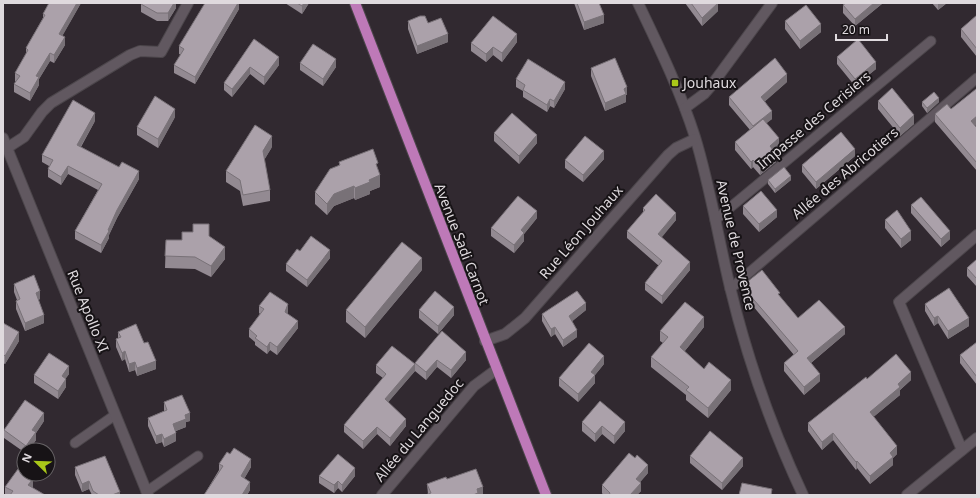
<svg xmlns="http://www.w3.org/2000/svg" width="980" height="498" font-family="'Noto Sans',sans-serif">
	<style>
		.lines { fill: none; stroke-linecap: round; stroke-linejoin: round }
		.service-casing { stroke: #4c464b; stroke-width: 11 }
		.minor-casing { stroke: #4c464b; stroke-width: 12 }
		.primary-casing { stroke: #4c464b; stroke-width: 12 }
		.service { stroke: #615860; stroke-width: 9 }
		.minor { stroke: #615860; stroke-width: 10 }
		.primary { stroke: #be79b8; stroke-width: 10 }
		.wall { fill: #938a92 }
		.shaded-wall { fill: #787177 }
		.building { fill: #aba1aa; stroke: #787177 }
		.poi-dot { fill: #a9c719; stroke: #171316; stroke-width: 1.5 }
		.labels { text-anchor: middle; stroke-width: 4; stroke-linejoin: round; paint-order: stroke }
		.poi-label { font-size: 14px; fill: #dfdade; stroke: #171316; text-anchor: start }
		.street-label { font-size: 14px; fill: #dfdade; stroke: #171316 }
	</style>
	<rect width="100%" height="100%" fill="#312930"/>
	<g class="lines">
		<defs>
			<g id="service">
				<path d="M715,220L931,41"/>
				<path d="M730,289L977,78"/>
				<path d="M75,443L115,415"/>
				<path d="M146,492L198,456"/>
			</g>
			<g id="minor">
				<path d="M638,3C659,47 680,90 695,137C710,186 718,237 730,287C747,358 772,429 803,495"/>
				<path d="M685,108L704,94L711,86L772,3"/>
				<path d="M3,138L148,495"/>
				<path d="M7,148L24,137L42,112L51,103L130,55L140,51L161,52L188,3"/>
				<path d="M485,341L505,334L525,318L668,155L676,148L695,139"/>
				<path d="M962,450L899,302L977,235"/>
				<path d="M382,495L474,386L497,369"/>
				<path d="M907,495L977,438"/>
			</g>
			<path id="primary" d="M355,3L546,495"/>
		</defs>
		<!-- service casing -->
		<use href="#service" class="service-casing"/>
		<!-- minor casing -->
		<use href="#minor" class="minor-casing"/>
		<!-- primary casing -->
		<use href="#primary" class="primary-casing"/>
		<!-- service -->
		<use href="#service" class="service"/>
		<!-- minor -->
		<use href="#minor" class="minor"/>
		<!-- primary -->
		<use href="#primary" class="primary"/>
	</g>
	<!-- wall -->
	<g class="wall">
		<path d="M49,3H81L62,36L65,45L54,63L50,61L39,79V85L30,101L14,92V84L16,81H15V73L26,54V48L43,18V14Z"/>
		<path d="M176,3V8L168,21H157L141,12V4Z"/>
		<path d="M238,3H239V9L195,84L174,73V65L181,55L179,54V46Z"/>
		<path d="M285,3H309L302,14Z"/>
		<path d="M574,3H599L604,23L584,30Z"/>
		<path d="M685,3H718V11L702,26Z"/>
		<path d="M883,3L855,26L843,13V5Z"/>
		<path d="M932,3H947L938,10Z"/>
		<path d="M977,15V57L961,37V29Z"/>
		<path d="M408,21L428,23L448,42L417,54L408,29Z"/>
		<path d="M785,21L821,32L800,49L785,29Z"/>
		<path d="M254,39L279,65L264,85L250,74L232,97L224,90V83Z"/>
		<path d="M517,42L502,62L493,55L486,62L471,51V43Z"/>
		<path d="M837,57L876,69L855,86L837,64Z"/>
		<path d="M300,63L336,67L323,86L300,70Z"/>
		<path d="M591,68L627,95H626V102L605,111L591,76Z"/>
		<path d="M516,79L565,89L554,108L550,106L547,112L523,97V91L516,87Z"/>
		<path d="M787,82L765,101L772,119L766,123L779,146L773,151L776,162L760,175L753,167L751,169L735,150V142L750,130L729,105V97Z"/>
		<path d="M977,90V124L975,126L977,128V171L935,122V114L951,109Z"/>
		<path d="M878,101L914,124L900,136L878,109Z"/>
		<path d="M922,102H939L927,113L922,106Z"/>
		<path d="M175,117L158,148L137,135V127Z"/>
		<path d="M95,121L81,147L139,179L117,218L109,235V238L101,253L75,239V231L98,190L68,174L61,185L48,177V169L49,166L42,162V155Z"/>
		<path d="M494,133L537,143L519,164L494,141Z"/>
		<path d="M272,147L264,160L270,190V201L243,206L240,191L226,182V171Z"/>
		<path d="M855,156L816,189L802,172V165Z"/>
		<path d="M604,159L583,182L565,168V160Z"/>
		<path d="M339,162L378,169L380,187L370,191V194L355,200L354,198L334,206L327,215L315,204V192L339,165Z"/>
		<path d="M768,180H791L775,193L768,184Z"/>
		<path d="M911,205L950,239L941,247L911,213Z"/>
		<path d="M743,206L777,217L759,232L743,214Z"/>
		<path d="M643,208L676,220L661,237L690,270L662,304L645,290V283L659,266L627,238V231L643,213Z"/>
		<path d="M537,218L524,234V241L514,253L491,236V228Z"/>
		<path d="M885,220L911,240L901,248L885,228Z"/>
		<path d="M209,236L225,259L211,277L195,269L165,268L166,240H182Z"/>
		<path d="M300,251L330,258L307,287L286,271V264Z"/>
		<path d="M977,259V287L967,276V268Z"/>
		<path d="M422,270L365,338L346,322V310Z"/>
		<path d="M14,284L40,299L38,300L44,323L25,331L16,309V301L17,300L14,292Z"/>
		<path d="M742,286L780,297L798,318L845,334L811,363L820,381L804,395L784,371V363L794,355L742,293Z"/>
		<path d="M925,304L969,326L948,339L938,323L934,326L925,311Z"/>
		<path d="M259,306L288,312L287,313L298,328L277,355L270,350L267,354L255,345V342L249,337V329L260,314L259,313Z"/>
		<path d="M419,310L454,315L438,334L419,318Z"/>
		<path d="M586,310L572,321L577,337L563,347L555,334L551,337L542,321V314Z"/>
		<path d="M3,323L19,341L5,364L3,363Z"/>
		<path d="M704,327L684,352L704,369L731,390L708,418L686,400V395L651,367V357L663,343L660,341V331Z"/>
		<path d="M442,331L466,360L451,378L437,367L426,380L415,371L388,402L406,426L390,446L377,434L363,449L344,432V425L383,378L376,373V365L415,364Z"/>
		<path d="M118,332L156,369L137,376L135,370L129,372L125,359L122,361L116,347V339L118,338Z"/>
		<path d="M977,342V385L960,363V355Z"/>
		<path d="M604,364L595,375V383L578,402L559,386V378Z"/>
		<path d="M69,374L65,379L66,387L58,399L34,383V375Z"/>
		<path d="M867,379L911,380L900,390V395L873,417L897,454L893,458V465L870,484L857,468L856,470L833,440L822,450L808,431V423Z"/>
		<path d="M164,402L190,421L186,422V427L176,431V441L164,447L162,442L156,444L148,426V418L164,411Z"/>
		<path d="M44,421L36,433V440L29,450H24V452L4,438V430Z"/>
		<path d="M582,422L625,431L614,444L602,434L595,442L582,431Z"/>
		<path d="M690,456L743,466L722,490L690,463Z"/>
		<path d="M219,464L251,467L244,479L250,490L247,495H204L219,470Z"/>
		<path d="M75,467L120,495H92L89,489L82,492L75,475Z"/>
		<path d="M648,473L640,482L641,491L637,495H603L602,493V485Z"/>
		<path d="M319,476H355L342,492L338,488L334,493L319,483Z"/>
		<path d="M447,479L483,495L428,494L427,484Z"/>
		<path d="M5,487L33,488L45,495H5Z"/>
	</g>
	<!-- shaded-wall -->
	<g class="shaded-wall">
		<path d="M77,3H81L59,42V34Z"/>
		<path d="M174,3H176V8L168,21V13Z"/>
		<path d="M238,3H239V9L195,84V77Z"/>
		<path d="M304,3H309L302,14V6Z"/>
		<path d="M718,3V11L702,26V18Z"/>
		<path d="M874,3H883L855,26V19Z"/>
		<path d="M938,3H947L938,10Z"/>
		<path d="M604,15V23L584,30V22Z"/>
		<path d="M821,24V32L800,49V41Z"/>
		<path d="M448,34V42L417,54V46Z"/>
		<path d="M517,34V42L502,62V53Z"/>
		<path d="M65,37V45L54,63V55Z"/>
		<path d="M493,47V55L486,62V54Z"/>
		<path d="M50,53V61L39,79V85L30,101V93L36,76Z"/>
		<path d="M279,57V65L264,85V77Z"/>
		<path d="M336,59V67L323,86V79Z"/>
		<path d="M876,62V69L855,86V79Z"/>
		<path d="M250,67V74L232,97V89Z"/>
		<path d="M787,74V82L761,105V97Z"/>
		<path d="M565,82V89L554,108V101Z"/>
		<path d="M627,87V95H626V102L605,111V103Z"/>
		<path d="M939,98V102L927,113V108Z"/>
		<path d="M550,99V106L547,112V105Z"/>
		<path d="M175,109V117L158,148V139Z"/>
		<path d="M772,111V119L753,134V126Z"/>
		<path d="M95,113V121L77,153V145Z"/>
		<path d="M914,115V124L900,136V128Z"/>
		<path d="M977,116V124L971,129V121Z"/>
		<path d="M537,135V143L519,164V156Z"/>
		<path d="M272,136V147L263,162V151Z"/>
		<path d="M779,138V146L770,154V146Z"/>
		<path d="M855,149V156L816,189V182Z"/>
		<path d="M604,151V159L583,182V175Z"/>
		<path d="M776,154V162L760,175V167Z"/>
		<path d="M753,160V167L751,169V162Z"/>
		<path d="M68,166V174L61,185V177Z"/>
		<path d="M139,171V179L117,218L109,235V238L101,253V245L108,230L117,210Z"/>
		<path d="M380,175V187L370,191V194L355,200V188L369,180Z"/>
		<path d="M791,176V180L775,193V189Z"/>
		<path d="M354,186V198L334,206L327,215V204L334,194Z"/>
		<path d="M777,210V217L759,232V224Z"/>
		<path d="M537,211V218L524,234V241L514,253V245L521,230Z"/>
		<path d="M676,213V220L658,242V234Z"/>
		<path d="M911,231V240L901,248V239Z"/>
		<path d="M950,231V239L941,247V239Z"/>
		<path d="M225,247V259L211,277V266Z"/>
		<path d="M330,250V258L307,287V280Z"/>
		<path d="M4,256V264L3,267V258Z"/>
		<path d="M422,258V270L365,338V327Z"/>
		<path d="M690,262V270L662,304V296Z"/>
		<path d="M40,291V299L36,301V293Z"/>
		<path d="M586,303V310L569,324V316Z"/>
		<path d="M288,304V312L285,319V312Z"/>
		<path d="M454,307V315L438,334V326Z"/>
		<path d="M44,315V323L25,331V323Z"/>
		<path d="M938,316V323L934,326V318Z"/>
		<path d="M704,317V327L680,357V347Z"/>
		<path d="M969,318V326L948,339V331Z"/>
		<path d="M298,321V328L277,355V347Z"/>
		<path d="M555,327V334L551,337V329Z"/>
		<path d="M845,327V334L807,366V358Z"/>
		<path d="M577,330V337L563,347V340Z"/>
		<path d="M19,332V341L5,364V356Z"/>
		<path d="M270,342V350L267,354V347Z"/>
		<path d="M125,351V359L122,361V353Z"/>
		<path d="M466,352V360L451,378V370Z"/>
		<path d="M604,356V364L595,375V383L578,402V394L591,372Z"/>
		<path d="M437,360V367L426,380V372Z"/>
		<path d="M156,361V369L137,376V368Z"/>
		<path d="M135,362V370L129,372V364Z"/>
		<path d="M415,364V371L385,406V399Z"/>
		<path d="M69,366V374L62,384V376Z"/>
		<path d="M911,372V380L900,390V395L870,420V412L898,384Z"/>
		<path d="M820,374V381L804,395V387Z"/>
		<path d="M66,379V387L58,399V391Z"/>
		<path d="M731,380V390L708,418V408Z"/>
		<path d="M44,413V421L36,433V440L29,450H26V446L32,430Z"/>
		<path d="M190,413V421L186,422V427L173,432V424L185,415Z"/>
		<path d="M406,419V426L390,446V438Z"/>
		<path d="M625,422V431L614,444V436Z"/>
		<path d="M602,426V434L595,442V434Z"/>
		<path d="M377,427V434L363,449V441Z"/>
		<path d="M176,433V441L164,447V439Z"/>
		<path d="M833,433V440L822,450V442Z"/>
		<path d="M162,434V442L156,444V436Z"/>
		<path d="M897,446V454L893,458V465L870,484V476L890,453Z"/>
		<path d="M743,458V466L722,490V483Z"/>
		<path d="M251,459V467L241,484V476Z"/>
		<path d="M857,461V468L856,470V462Z"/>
		<path d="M648,465V473L636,487V479Z"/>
		<path d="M355,468V476L342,492V485Z"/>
		<path d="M33,479V490L28,485Z"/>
		<path d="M89,481V489L82,492V484Z"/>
		<path d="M338,481V488L334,493V485Z"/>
		<path d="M250,482V490L247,495H242Z"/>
		<path d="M641,483V491L637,495H630Z"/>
		<path d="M483,487V495H473L477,489Z"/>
		<path d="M120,492V495H112Z"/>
	</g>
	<!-- building -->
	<g class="building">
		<path d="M49,3H77L59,34L65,37L54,55L50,53L36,76L39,77L30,93L14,84L20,76L15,73L28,50L26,48L45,15L43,14Z"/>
		<path d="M141,3H174L168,13H157L141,4Z"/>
		<path d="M205,3H238L195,77L174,65L184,49L179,46Z"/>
		<path d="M297,3H304L302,6Z"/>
		<path d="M577,3H599L604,15L584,22Z"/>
		<path d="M691,3H718L702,18Z"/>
		<path d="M846,3H874L855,19L843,5Z"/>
		<path d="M806,5L821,24L800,41L785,21Z"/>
		<path d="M977,15V49L961,29Z"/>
		<path d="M420,16H425L428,23L441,18L448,34L417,46L408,21Z"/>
		<path d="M493,16L517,34L502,53L493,47L486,54L471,43Z"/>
		<path d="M254,39L279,57L264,77L250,67L232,89L224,83Z"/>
		<path d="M858,39L876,62L855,79L837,57Z"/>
		<path d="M313,44L336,59L323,79L300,63Z"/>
		<path d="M615,58L627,87L624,89L626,94L605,103L591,68Z"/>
		<path d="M775,58L787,74L761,97L772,111L753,126L729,97Z"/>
		<path d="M528,59L565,82L554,101L550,99L547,105L523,90L525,85L516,79Z"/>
		<path d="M892,88L914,115L900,128L878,101Z"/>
		<path d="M976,89L977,90V116L971,121L977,128V163L935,114L947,104L951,109Z"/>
		<path d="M934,92L939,98L927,108L922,102Z"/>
		<path d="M155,96L175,109L158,139L137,127Z"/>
		<path d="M73,100L95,113L77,145L119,167L122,162L139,171L117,210L108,230L109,231L101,245L75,231L102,184L68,166L61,177L48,169L53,160L42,155Z"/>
		<path d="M512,113L537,135L519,156L494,133Z"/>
		<path d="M763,119L779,138L770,146L776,154L760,167L753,160L751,162L735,142Z"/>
		<path d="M255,125L272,136L263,151L270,190L243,195L240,180L226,171Z"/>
		<path d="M841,132L855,149L816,182L802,165Z"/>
		<path d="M585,136L604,151L583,175L565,160Z"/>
		<path d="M373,149L378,163L376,164L380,175L369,180L370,182L355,188L354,186L334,194L327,204L315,192L330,169L340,165L339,162Z"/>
		<path d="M784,167L791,176L775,189L768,180Z"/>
		<path d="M761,191L777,210L759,224L743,206Z"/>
		<path d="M656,194L676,213L658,234L690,262L662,296L645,283L662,261L627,231L645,210L643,208Z"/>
		<path d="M518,196L537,211L521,230L524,233L514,245L491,228Z"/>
		<path d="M921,197L950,231L941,239L911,205Z"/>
		<path d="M897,210L911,231L901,239L885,220Z"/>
		<path d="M193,224H209V236L225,247L211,266L195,257L165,256L166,240H182V232H193Z"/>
		<path d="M311,236L330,250L307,280L286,264L297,249L300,251Z"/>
		<path d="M402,242L422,258L365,327L346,310Z"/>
		<path d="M977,259V279L967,268Z"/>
		<path d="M762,270L780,293L778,294L798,318L819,300L845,327L807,358L820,374L804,387L784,363L798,351L742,286Z"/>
		<path d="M34,275L40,291L36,293L44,315L25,323L16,301L20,299L14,284Z"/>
		<path d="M949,288L969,318L948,331L938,316L934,318L925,304Z"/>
		<path d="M435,291L454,307L438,326L419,310Z"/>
		<path d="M577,291L586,303L569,316L577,330L563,340L555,327L551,329L542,314Z"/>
		<path d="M270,292L288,304L285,312L298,321L277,347L270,342L267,347L255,338L257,336L249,329L264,309L259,306Z"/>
		<path d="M685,302L704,317L680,347L704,369L709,362L731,380L708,408L686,390L689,387L651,357L668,337L660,331Z"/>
		<path d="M3,323L19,332L5,356L3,354Z"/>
		<path d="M136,324L144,343L148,342L156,361L137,368L135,362L129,364L125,351L122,353L116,339L121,337L118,332Z"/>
		<path d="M442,331L466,352L451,370L437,360L426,372L415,363Z"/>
		<path d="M977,342V377L960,355Z"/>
		<path d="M589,343L604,356L591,372L595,375L578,394L559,378Z"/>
		<path d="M392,346L415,364L385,399L406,419L390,438L377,427L363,441L344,425L386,374L376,365Z"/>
		<path d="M49,353L69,366L62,376L66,379L58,391L34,375Z"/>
		<path d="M896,354L911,372L898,384L900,387L870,412L897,446L890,453L893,457L870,476L857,461L856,462L833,433L822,442L808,423L866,377L867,379Z"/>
		<path d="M182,395L190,413L185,415L186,419L173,424L176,433L164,439L162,434L156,436L148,418L167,410L164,402Z"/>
		<path d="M25,400L44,413L32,430L36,432L26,446L4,430Z"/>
		<path d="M600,401L625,422L614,436L602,426L595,434L582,422Z"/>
		<path d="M710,431L743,458L722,483L690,456Z"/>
		<path d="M234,448L251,459L241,476L250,482L242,495H204L223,466L219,464L227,452L230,454Z"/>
		<path d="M629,453L635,458L637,455L648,465L636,479L641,483L630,495H609L610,493L602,485Z"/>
		<path d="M338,454L355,468L342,485L338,481L334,485L319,476Z"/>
		<path d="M105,456L120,492L112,495H99L93,491L89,481L82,484L75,467Z"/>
		<path d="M18,469L24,473V474H25L33,479L28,485L45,495H10L13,491L5,487Z"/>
		<path d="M476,469L483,487L477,489L478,493L473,495H425L431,493L427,484L446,477L447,479Z"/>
		<path d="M742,483L772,489L771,495H739Z"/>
	</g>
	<!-- markers -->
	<rect class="poi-dot" x="671" y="79" width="8" height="8" rx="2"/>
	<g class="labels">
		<!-- poi labels -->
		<g class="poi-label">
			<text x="683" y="88">Jouhaux</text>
		</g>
		<!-- street labels -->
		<g class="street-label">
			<text transform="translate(814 120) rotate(-40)" y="5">Impasse des Cerisiers</text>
			<text transform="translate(845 173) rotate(-40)" y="5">Allée des Abricotiers</text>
			<text transform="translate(581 232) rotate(-49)" y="5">Rue Léon Jouhaux</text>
			<text transform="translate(462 244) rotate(69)" y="5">Avenue Sadi Carnot</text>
			<text transform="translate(736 245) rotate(77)" y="5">Avenue de Provence</text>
			<text transform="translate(88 311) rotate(68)" y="5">Rue Apollo XI</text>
			<text transform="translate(419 430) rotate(-50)" y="5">Allée du Languedoc</text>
		</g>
	</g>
	<!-- border -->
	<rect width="980" height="498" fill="none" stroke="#dfdade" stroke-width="8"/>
	<!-- north arrow -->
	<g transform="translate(36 462) rotate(293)"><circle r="19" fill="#171316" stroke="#676366"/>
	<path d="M0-3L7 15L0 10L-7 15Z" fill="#a9c719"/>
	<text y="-6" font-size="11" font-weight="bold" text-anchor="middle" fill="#dfdade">N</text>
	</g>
	<!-- scale -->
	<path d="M836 34v6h51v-6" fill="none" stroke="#dfdade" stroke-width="2"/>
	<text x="842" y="34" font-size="12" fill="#dfdade" stroke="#171316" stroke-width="3" paint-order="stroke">20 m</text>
</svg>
